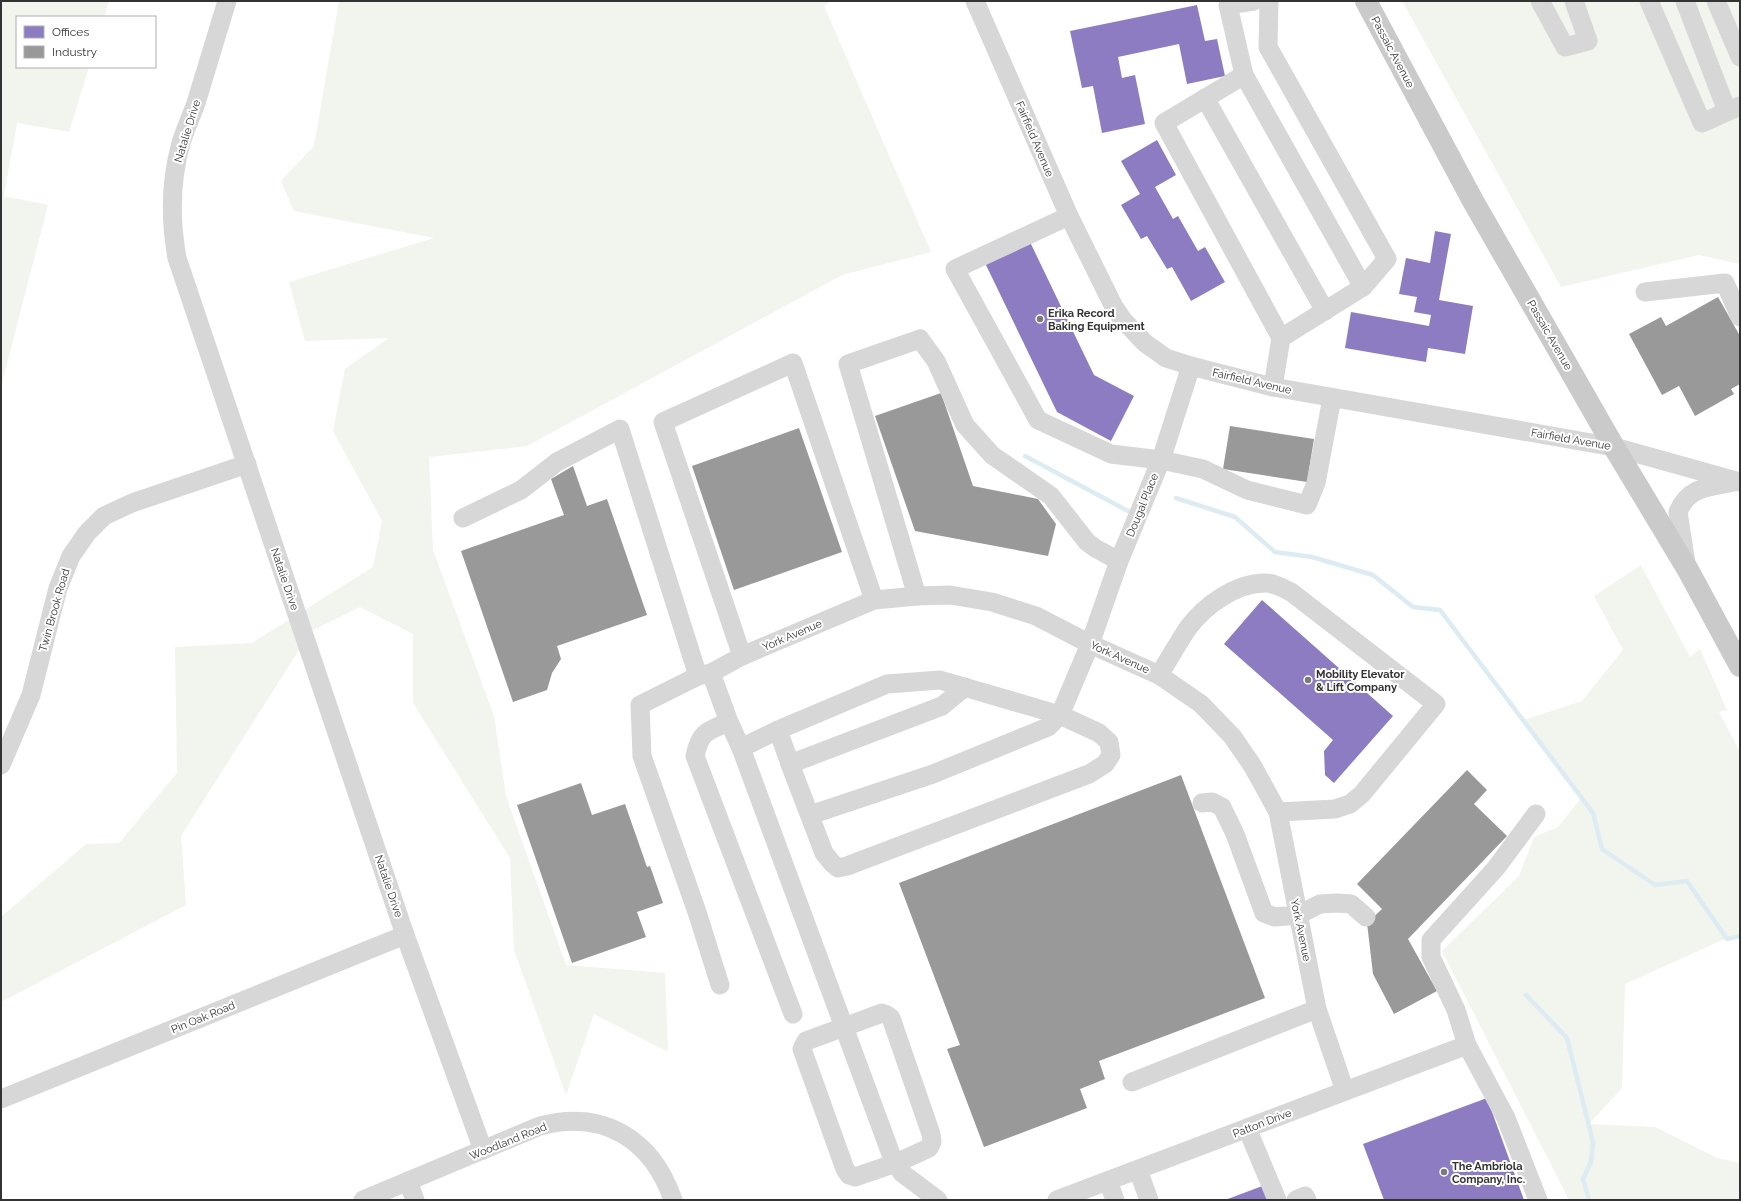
<svg xmlns="http://www.w3.org/2000/svg" width="1741" height="1201" font-family="Raleway,sans-serif">
	<style>
		.green { fill: #f1f5ed }
		.offices { fill: #8e7cc3 }
		.industry { fill: #999 }
		.lines { fill: none; stroke-linecap: round; stroke-linejoin: round }
		.stream { stroke: #ddebf3; stroke-width: 4.5 }
		.minor { stroke: #d7d7d7; stroke-width: 19 }
		.major { stroke: #cacaca; stroke-width: 22 }
		.poi-dot { fill: #7a7a7a; stroke: #fff; stroke-width: 1.5 }
		.labels { text-anchor: middle; stroke-width: 4; stroke-linejoin: round; paint-order: stroke }
		.street-label { font-size: 11px; fill: #333; stroke: #fff }
		.poi-label { font-size: 11px; font-weight: bold; fill: #333; stroke: #fff; text-anchor: start }
	</style>
	<rect width="100%" height="100%" fill="#fff"/>
	<!-- green -->
	<g class="green">
		<path d="M1,1H109L104,17H17V67H89L69,132L17,123L4,196L48,205L1,387Z"/>
		<path d="M339,1H830L824,6L931,252L842,275L527,446L429,457L433,550L494,716L506,796L566,965L665,973L668,1049L666,1051L594,1014L566,1095L514,950L510,858L413,703V634L360,607L311,631L181,836L186,905L1,1002V917L86,844L119,843L177,773L175,647L252,643L373,567L382,521L333,431L345,369L389,338L305,341L289,282L434,238L294,211L281,181L314,146Z"/>
		<path d="M1402,1H1740V264L1699,255L1561,287Z"/>
		<path d="M1641,565L1690,657L1700,649L1727,710L1719,712L1740,752V936L1727,938L1625,984L1622,1088L1589,1124L1655,1127L1717,1158L1740,1163V1200H1569L1442,951L1519,876L1534,837L1558,827L1582,797L1524,720L1582,701L1623,650L1594,596Z"/>
	</g>
	<!-- offices -->
	<g class="offices">
		<path d="M1197,5L1205,41L1217,39L1225,76L1187,84L1179,44L1118,57L1122,78L1135,75L1145,124L1102,133L1093,86L1082,88L1070,31Z"/>
		<path d="M1157,140L1176,175L1155,187L1173,219L1178,216L1198,251L1205,247L1225,282L1191,301L1172,267L1167,269L1147,236L1141,239L1121,205L1140,194L1121,161Z"/>
		<path d="M1435,231L1451,234L1439,300L1473,306L1465,354L1428,348L1426,362L1345,348L1351,312L1429,326L1431,315L1414,312L1417,297L1399,294L1406,258L1430,263Z"/>
		<path d="M1030,242L1094,375L1134,396L1111,441L1057,412L985,263Z"/>
		<path d="M1262,600L1393,716L1334,783L1325,775L1324,751L1333,740L1224,644Z"/>
		<path d="M1487,1098L1524,1200H1384L1363,1144Z"/>
		<path d="M1265,1185L1271,1200H1225Z"/>
	</g>
	<!-- industry -->
	<g class="industry">
		<path d="M1718,297L1740,336V384L1731,389L1734,394L1695,416L1679,386L1662,395L1629,334L1661,317L1666,326Z"/>
		<path d="M941,393L973,486L1038,499L1056,524L1048,556L915,531L875,416Z"/>
		<path d="M1230,426L1314,439L1307,482L1223,469Z"/>
		<path d="M799,428L842,552L734,590L692,466Z"/>
		<path d="M573,466L587,506L607,499L647,615L557,646L561,659L552,673L547,690L513,702L461,551L564,515L551,479Z"/>
		<path d="M1467,770L1487,790L1474,804L1507,836L1408,939L1437,991L1394,1014L1373,974L1367,923L1382,909L1357,884Z"/>
		<path d="M1181,775L1265,998L1099,1061L1105,1079L1080,1089L1087,1108L984,1147L947,1049L960,1045L899,883Z"/>
		<path d="M581,783L592,815L625,804L647,867L650,866L663,903L637,912L646,937L572,963L517,805Z"/>
	</g>
	<g class="lines">
		<!-- stream -->
		<g class="stream">
			<path d="M1025,456L1128,511"/>
			<path d="M1176,498L1235,517L1275,552L1312,557L1373,575L1413,607L1440,610L1593,813L1602,849L1655,885L1687,881L1727,939L1740,936"/>
			<path d="M1526,995L1567,1038L1593,1142L1591,1162L1583,1179L1589,1200"/>
		</g>
		<!-- minor -->
		<g class="minor">
			<path d="M227,1C217,35 206,69 196,103C191,117 185,130 181,143C170,182 170,219 177,258L405,935L483,1150"/>
			<path d="M975,1L1069,216L1114,307L1123,320L1145,343L1166,358L1191,366L1273,387L1614,447L1740,482"/>
			<path d="M1254,1L1228,5L1244,75L1164,123L1281,338L1273,387"/>
			<path d="M1269,1L1268,47L1387,259L1363,287L1281,338"/>
			<path d="M1540,1L1565,47L1588,41L1574,1"/>
			<path d="M1649,1L1702,123L1740,106"/>
			<path d="M1685,1L1727,111"/>
			<path d="M1716,1L1740,57"/>
			<path d="M1244,75L1363,287"/>
			<path d="M1205,98L1325,311"/>
			<path d="M1069,216L955,269L1038,420L1111,454L1161,460L1203,469L1247,490L1307,505L1316,483L1332,398"/>
			<path d="M1645,292L1725,283L1740,317"/>
			<path d="M463,518L521,490L557,462L620,429L698,676"/>
			<path d="M1686,563L1678,512C1689,486 1710,487 1734,482"/>
			<path d="M917,596L848,364L920,339L936,361L965,425L992,455L1051,496L1087,542L1095,548L1119,561"/>
			<path d="M742,656L663,422L793,363L874,600"/>
			<path d="M711,673L729,722L741,748L892,1157L902,1173L938,1200"/>
			<path d="M1159,675C1169,659 1178,643 1188,628C1205,605 1236,583 1265,583C1274,583 1283,588 1291,592L1436,704L1362,794L1350,804L1335,809L1278,812"/>
			<path d="M729,722C707,731 700,732 695,756L793,1014"/>
			<path d="M741,748L778,730L887,684L940,680L1060,715L1099,733L1109,742L1111,755L1105,764L1089,774L847,866L838,868L832,863L824,853L790,764L778,730"/>
			<path d="M790,764L942,706L965,687"/>
			<path d="M1,765L31,695L58,588L71,556L87,533L104,516L132,503L247,464"/>
			<path d="M1202,803L1212,802L1222,807L1235,834L1264,913L1275,917L1298,915L1320,904L1337,903L1351,904L1366,917"/>
			<path d="M1536,814L1496,868L1431,940V957L1456,1010L1467,1045L1506,1118L1538,1200"/>
			<path d="M810,815L933,774L1048,727L1060,715L1090,644L1119,561L1161,460L1191,366"/>
			<path d="M720,985L697,912L642,756L640,705L698,676L711,673L742,656L874,600L917,596L950,595L992,602L1036,616L1090,644L1159,675L1201,704L1232,736L1252,765L1278,812L1317,1009L1345,1091"/>
			<path d="M882,1013L887,1015L891,1018L931,1134L932,1142L929,1148L896,1163L855,1177L849,1175L845,1169L802,1049L806,1041Z"/>
			<path d="M1132,1082L1317,1009"/>
			<path d="M1,1099L405,935"/>
			<path d="M1247,1128L1277,1200"/>
			<path d="M1138,1170L1149,1200"/>
			<path d="M408,1181L415,1200"/>
			<path d="M1108,1181L1115,1200"/>
			<path d="M363,1200L540,1126C603,1109 652,1139 673,1200"/>
			<path d="M1057,1200L1467,1045"/>
			<path d="M1296,1200L1305,1196L1307,1200"/>
		</g>
		<!-- major -->
		<path class="major" d="M1366,1L1473,201L1614,447L1688,570L1740,666"/>
	</g>
	<!-- markers -->
	<g class="poi-dot">
		<circle cx="1040" cy="319" r="4"/>
		<circle cx="1308" cy="680" r="4"/>
		<circle cx="1444" cy="1172" r="4"/>
	</g>
	<g class="labels">
		<!-- street labels -->
		<g class="street-label">
			<text transform="translate(1393 52) rotate(62)" y="4">Passaic Avenue</text>
			<text transform="translate(187 131) rotate(-73)" y="4">Natalie Drive</text>
			<text transform="translate(1035 139) rotate(67)" y="4">Fairfield Avenue</text>
			<text transform="translate(1550 335) rotate(60)" y="4">Passaic Avenue</text>
			<text transform="translate(1252 381) rotate(13)" y="4">Fairfield Avenue</text>
			<text transform="translate(1571 439) rotate(10)" y="4">Fairfield Avenue</text>
			<text transform="translate(1142 505) rotate(-68)" y="4">Dougal Place</text>
			<text transform="translate(285 579) rotate(71)" y="4">Natalie Drive</text>
			<text transform="translate(54 610) rotate(-74)" y="4">Twin Brook Road</text>
			<text transform="translate(792 635) rotate(-23)" y="4">York Avenue</text>
			<text transform="translate(1120 657) rotate(24)" y="4">York Avenue</text>
			<text transform="translate(389 886) rotate(71)" y="4">Natalie Drive</text>
			<text transform="translate(1301 930) rotate(78)" y="4">York Avenue</text>
			<text transform="translate(203 1017) rotate(-22)" y="4">Pin Oak Road</text>
			<text transform="translate(1262 1123) rotate(-21)" y="4">Patton Drive</text>
			<text transform="translate(508 1141) rotate(-22)" y="4">Woodland Road</text>
		</g>
		<!-- poi labels -->
		<g class="poi-label">
			<text x="1048" y="317">Erika Record<tspan x="1048" dy="13">Baking Equipment</tspan></text>
			<text x="1316" y="678">Mobility Elevator<tspan x="1316" dy="13">&amp; Lift Company</tspan></text>
			<text x="1452" y="1170">The Ambriola<tspan x="1452" dy="13">Company, Inc.</tspan></text>
		</g>
	</g>
	<!-- border -->
	<rect width="1741" height="1201" fill="none" stroke="#333333" stroke-width="4"/>
	<!-- legend -->
	<rect x="16" y="16" width="140" height="52" fill="#ffffff" stroke="#adadad"/>
	<rect x="24" y="26" width="20" height="12" fill="#8e7cc3" stroke="#adadad"/>
	<text x="52" y="36" font-size="12" fill="#333333">Offices</text>
	<rect x="24" y="46" width="20" height="12" fill="#999999" stroke="#adadad"/>
	<text x="52" y="56" font-size="12" fill="#333333">Industry</text>
</svg>
